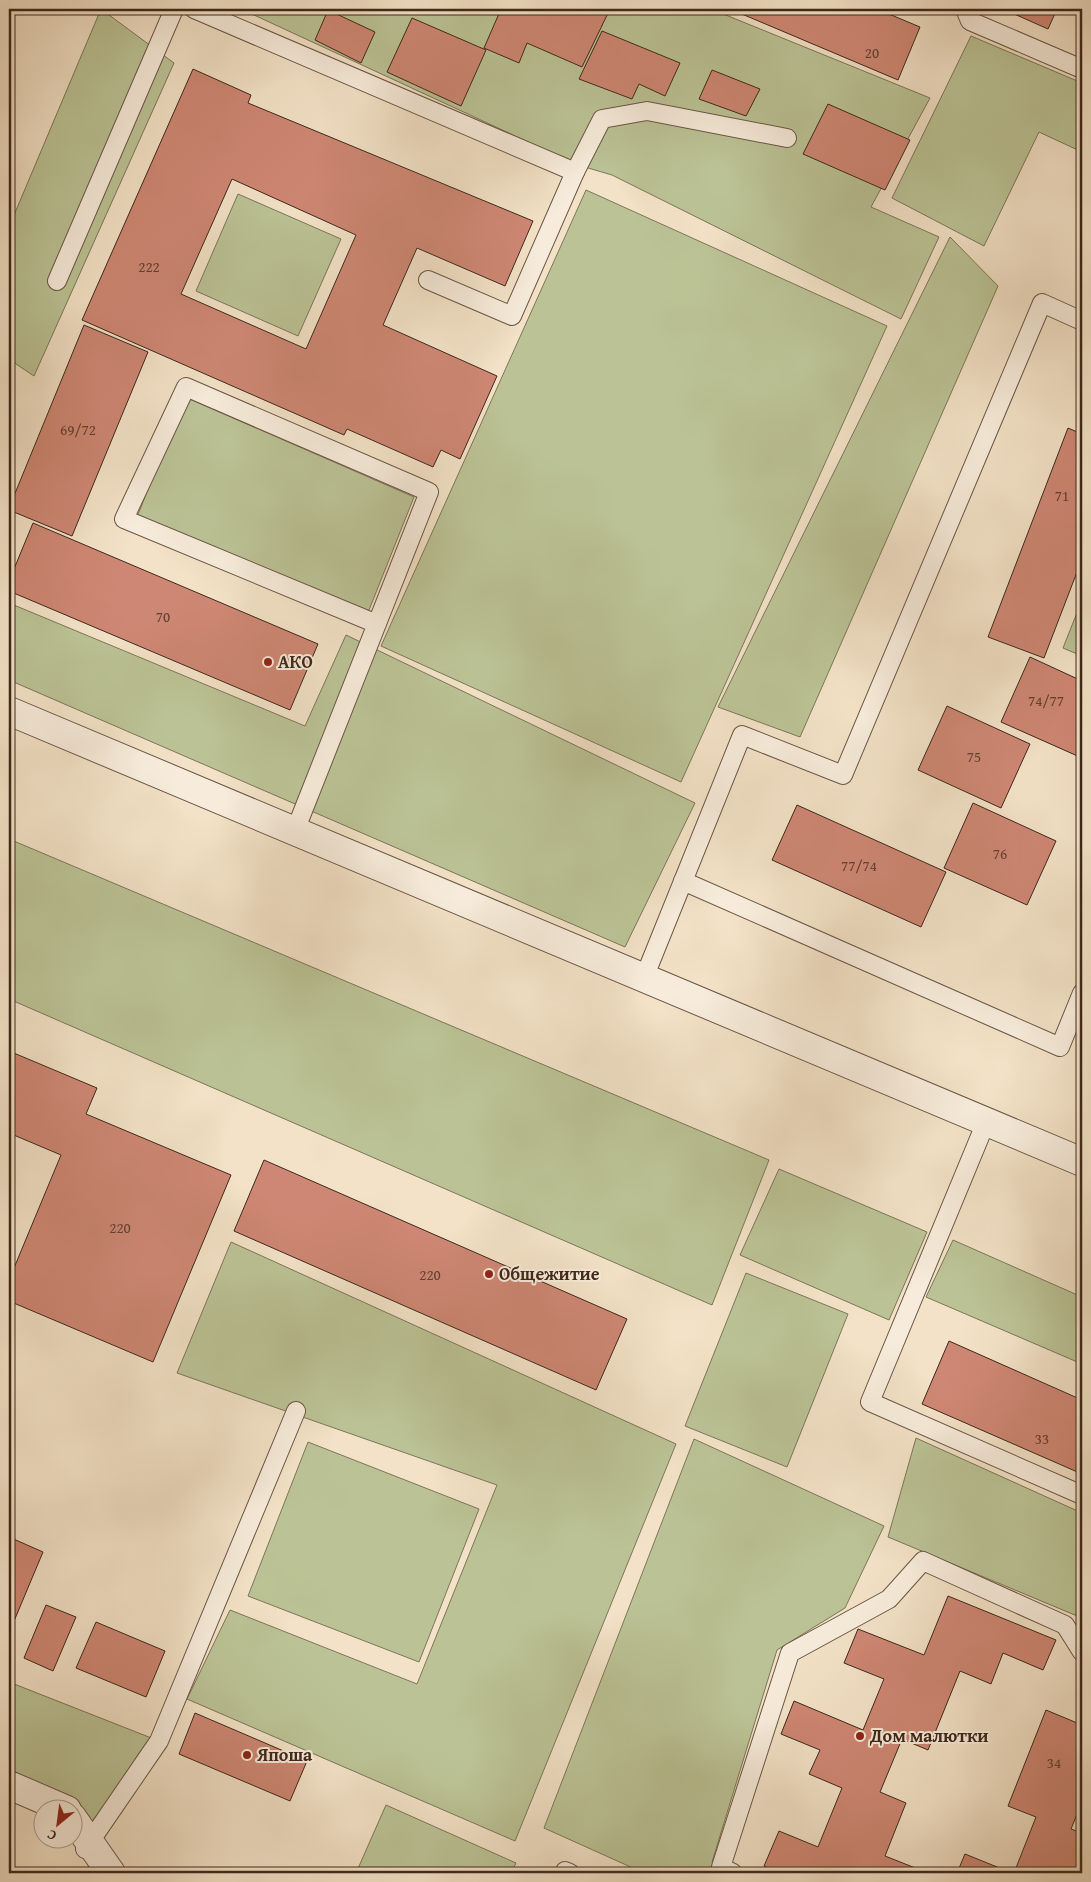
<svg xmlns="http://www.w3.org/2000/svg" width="1091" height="1882" font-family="'Gentium Book Plus',serif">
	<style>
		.green { fill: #bbc396; stroke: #7c7658 }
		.building { fill: #ce8774; stroke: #3e281b; fill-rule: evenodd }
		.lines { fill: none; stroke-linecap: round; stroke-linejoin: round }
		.service-casing { stroke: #6b5646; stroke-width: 20 }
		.minor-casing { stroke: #6b5646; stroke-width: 30 }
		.tertiary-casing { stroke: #6b5646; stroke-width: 30 }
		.service { stroke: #f7ecdb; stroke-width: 18 }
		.minor { stroke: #f7ecdb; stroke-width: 28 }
		.tertiary { stroke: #f7ecdb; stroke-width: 28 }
		.poi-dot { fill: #8f2418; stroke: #f7ecdb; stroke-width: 2 }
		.labels { text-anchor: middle; stroke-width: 4; stroke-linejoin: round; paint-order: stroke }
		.number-label { font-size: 15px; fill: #624031 }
		.poi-label { font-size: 18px; font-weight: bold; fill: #3e281b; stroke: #f7ecdb; text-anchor: start }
	</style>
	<rect width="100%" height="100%" fill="#f3e2c7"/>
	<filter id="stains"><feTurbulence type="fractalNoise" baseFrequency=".004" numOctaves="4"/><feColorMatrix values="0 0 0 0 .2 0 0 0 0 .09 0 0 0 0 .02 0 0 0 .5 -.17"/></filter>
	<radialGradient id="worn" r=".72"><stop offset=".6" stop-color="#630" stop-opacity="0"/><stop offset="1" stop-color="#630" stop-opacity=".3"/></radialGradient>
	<!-- green -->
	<g class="green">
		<path d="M101,9L174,63L34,376L16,364L9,355V227Z"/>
		<path d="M241,9H711L930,98L871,207L939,237L901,319L612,175L578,165Z"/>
		<path d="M971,36L1082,83V152L1039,132L984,246L892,198Z"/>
		<path d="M586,190L887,326L681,782L381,646Z"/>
		<path d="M238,194L341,239L298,336L196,291Z"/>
		<path d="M950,237L998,286L800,737L718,707Z"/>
		<path d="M185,397L414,497L365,620L135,522Z"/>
		<path d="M1082,600V656L1063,648Z"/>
		<path d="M9,603L305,726L346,635L695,803L625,947L9,680Z"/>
		<path d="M9,839L769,1160L712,1305L9,999Z"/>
		<path d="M779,1169L927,1232L889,1320L740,1255Z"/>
		<path d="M953,1240L1082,1297V1364L926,1297Z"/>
		<path d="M231,1242L676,1444L515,1841L187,1699L230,1610L417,1684L497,1485L177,1373Z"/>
		<path d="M746,1273L848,1314L787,1467L685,1426Z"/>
		<path d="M916,1438L1082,1513V1618L888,1537Z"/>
		<path d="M694,1439L884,1526L845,1608L777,1650L712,1862L726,1873H644L544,1828Z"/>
		<path d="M308,1442L479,1509L419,1662L248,1596Z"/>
		<path d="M9,1682L159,1741L89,1825L9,1777Z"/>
		<path d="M386,1805L516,1863L511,1873H356Z"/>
	</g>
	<!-- building -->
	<g class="building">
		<path d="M501,9H604L609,11L582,67L527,43L519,63L484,48Z"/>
		<path d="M730,9H877L920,27L898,80Z"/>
		<path d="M1003,9H1057L1048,29Z"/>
		<path d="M328,10L375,32L361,63L315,40Z"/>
		<path d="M412,18L486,50L461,106L387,72Z"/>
		<path d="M602,31L680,63L665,96L639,84L632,99L579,79Z"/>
		<path d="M193,69L251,95L248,103L533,221L505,286L417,248L383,325L497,376L460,459L441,450L433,467L347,429L344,435L82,320ZM232,179L356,235L306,349L181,294Z"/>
		<path d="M712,70L760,89L746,116L699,99Z"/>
		<path d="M828,104L910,140L885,190L803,154Z"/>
		<path d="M84,325L148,352L72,536L9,510V508Z"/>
		<path d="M1068,428L1082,434V559L1044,658L988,637Z"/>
		<path d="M33,523L318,644L290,710L9,591V581Z"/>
		<path d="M1030,657L1082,681V758L1001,722Z"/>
		<path d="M947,706L1030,744L1001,808L918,770Z"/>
		<path d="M973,803L1056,841L1027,905L944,868Z"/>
		<path d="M797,805L946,872L921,927L772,860Z"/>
		<path d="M9,1051L97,1088L86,1114L231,1175L153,1362L9,1301V1280L61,1155L9,1133Z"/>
		<path d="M264,1160L627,1319L596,1390L234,1231Z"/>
		<path d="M949,1341L1082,1400V1474L922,1404Z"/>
		<path d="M9,1537L43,1552L9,1633Z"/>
		<path d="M948,1596L1056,1640L1043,1670L1003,1653L991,1684L960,1671L928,1750L902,1739L880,1792L906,1803L885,1856L928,1873H821L812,1870L811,1873H781L764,1866L779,1831L818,1847L842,1788L809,1774L820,1750L781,1734L794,1701L863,1730L884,1679L844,1663L858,1629L924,1655Z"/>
		<path d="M46,1605L76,1617L53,1671L24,1658Z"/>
		<path d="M96,1622L165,1651L146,1697L76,1668Z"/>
		<path d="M1046,1710L1082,1725V1802L1071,1829L1082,1833V1873H1014L1036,1817L1008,1806Z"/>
		<path d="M195,1713L307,1761L290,1801L179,1754Z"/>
		<path d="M965,1854L1012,1873H957Z"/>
	</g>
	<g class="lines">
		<defs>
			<g id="service">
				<path d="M194,9L575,172L512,316L428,280"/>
				<path d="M965,9L970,21L1082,69"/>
				<path d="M575,172L602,119L647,111L787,138"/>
				<path d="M57,281L174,9"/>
				<path d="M295,831L429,492L186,387L124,519L377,624"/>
				<path d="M683,881L1060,1047L1082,993"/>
				<path d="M644,978L742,735L843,775L1042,303L1082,321"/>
				<path d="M986,1122L870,1402L1082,1495"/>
				<path d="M85,1849L159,1741L296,1411"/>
				<path d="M565,1871L570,1873"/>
				<path d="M733,1873L721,1867L790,1653L889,1599L923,1561L1065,1625L1082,1652"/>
			</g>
			<path id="minor" d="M9,711L1082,1162"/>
			<g id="tertiary">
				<path d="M9,1785L67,1810"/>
				<path d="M72,1817L111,1873"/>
			</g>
		</defs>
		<!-- service casing -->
		<use href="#service" class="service-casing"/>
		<!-- minor casing -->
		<use href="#minor" class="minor-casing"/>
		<!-- tertiary casing -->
		<use href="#tertiary" class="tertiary-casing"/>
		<!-- service -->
		<use href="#service" class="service"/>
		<!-- minor -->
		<use href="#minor" class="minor"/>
		<!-- tertiary -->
		<use href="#tertiary" class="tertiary"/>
	</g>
	<!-- markers -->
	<g class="poi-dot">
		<circle cx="268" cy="662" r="5"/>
		<circle cx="489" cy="1274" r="5"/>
		<circle cx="860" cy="1736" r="5"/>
		<circle cx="247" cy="1755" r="5"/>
	</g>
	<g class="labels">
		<!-- number labels -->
		<g class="number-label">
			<text x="872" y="58">20</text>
			<text x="149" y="272">222</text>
			<text x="78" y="435">69/72</text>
			<text x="1062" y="501">71</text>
			<text x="163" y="622">70</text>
			<text x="1046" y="706">74/77</text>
			<text x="974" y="762">75</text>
			<text x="1000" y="859">76</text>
			<text x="859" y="871">77/74</text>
			<text x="120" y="1233">220</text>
			<text x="430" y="1280">220</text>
			<text x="1042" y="1444">33</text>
			<text x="1054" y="1768">34</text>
		</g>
		<!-- poi labels -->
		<g class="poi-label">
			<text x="278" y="668">АКО</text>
			<text x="499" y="1280">Общежитие</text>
			<text x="870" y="1742">Дом малютки</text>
			<text x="257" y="1761">Япоша</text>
		</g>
	</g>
	<!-- margin -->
	<rect width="1091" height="1882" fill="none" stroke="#f3e2c7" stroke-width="30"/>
	<rect x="10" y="10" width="1071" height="1862" fill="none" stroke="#3e281b" stroke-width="2.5"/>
	<rect x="15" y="15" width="1061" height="1852" fill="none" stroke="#3e281b"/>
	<!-- north arrow -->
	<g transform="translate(58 1824) rotate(209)"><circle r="24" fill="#f7ecdb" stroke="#ad9e8e"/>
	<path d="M0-4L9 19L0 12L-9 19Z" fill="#8f2418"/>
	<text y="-8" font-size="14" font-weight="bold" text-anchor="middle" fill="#3e281b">С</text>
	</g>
	<rect width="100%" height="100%" filter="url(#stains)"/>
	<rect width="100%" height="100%" fill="url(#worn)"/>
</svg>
